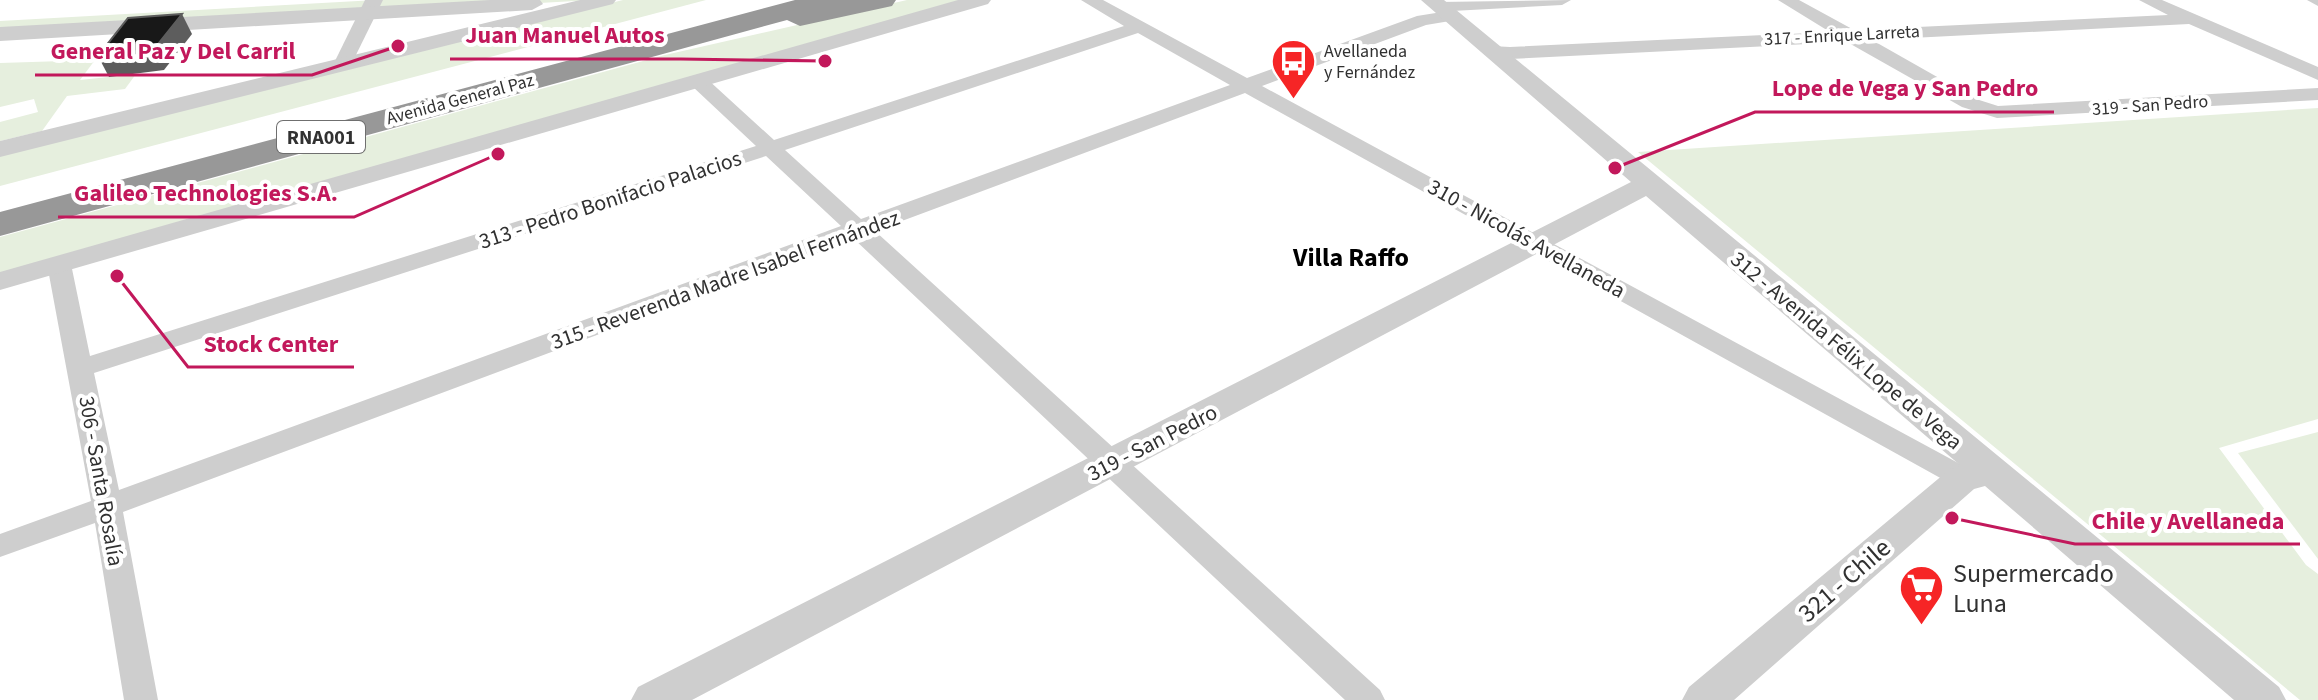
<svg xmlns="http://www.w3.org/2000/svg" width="2318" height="700" font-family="'Source Sans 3',sans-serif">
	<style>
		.green { fill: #e6efde }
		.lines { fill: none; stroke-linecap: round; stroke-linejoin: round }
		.minor { fill: #cecece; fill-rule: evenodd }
		.tertiary { fill: #cecece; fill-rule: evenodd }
		.motorway { fill: #989898; fill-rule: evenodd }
		.shaded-wall { fill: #5d5d5d }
		.building { fill: #181818; stroke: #5d5d5d; stroke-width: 2 }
		.labels { text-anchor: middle; stroke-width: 8; stroke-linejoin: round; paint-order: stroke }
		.far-street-label { font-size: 18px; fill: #313131; stroke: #fff }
		.far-poi-label { font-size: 18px; fill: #313131; stroke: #fff; text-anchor: start }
		.shield { fill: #fff; stroke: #6f6f6f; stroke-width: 2 }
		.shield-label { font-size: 20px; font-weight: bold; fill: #313131 }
		.street-label { font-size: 22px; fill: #313131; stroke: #fff }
		.quarter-label { font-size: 26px; font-weight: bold; fill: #000; stroke: #fff }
		.near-poi-label { font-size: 26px; fill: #313131; stroke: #fff; text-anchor: start }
		.near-street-label { font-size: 26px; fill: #313131; stroke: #fff }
		.leader { fill: none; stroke: #c2185b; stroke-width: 3 }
		.callout-dot { fill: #c2185b; stroke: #fff; stroke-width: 3 }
		.callout-label { font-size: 24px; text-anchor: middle; font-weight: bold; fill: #c2185b; stroke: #fff; stroke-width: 8; stroke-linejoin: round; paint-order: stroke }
	</style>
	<rect width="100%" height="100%" fill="#fff"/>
	<!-- green -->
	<g class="green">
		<path d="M376,0H593L0,34V21Z"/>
		<path d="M623,0H706L0,186V153Z"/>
		<path d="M907,0H961L0,274V237L665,55Z"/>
		<path d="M95,60L80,80L136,74L125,89L67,96L42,131L0,141V122L38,112L34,99L0,107V63Z"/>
		<path d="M2318,108V419L2219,448L2306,565L2318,574V700H2300L1638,152Z"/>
		<path d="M2318,432V559L2238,453Z"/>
	</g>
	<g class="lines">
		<!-- minor -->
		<g class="minor">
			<path d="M365,0H383L351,65L349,69H335L333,65Z"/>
			<path d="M1081,0H1103L1247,78L1417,16L1442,12L1430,7L1439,2L1571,0L1562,5L1452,11L1459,16L1456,20L1426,25L1262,86L1973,471L1978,478L1973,485L1963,488L1953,485L1245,93L875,231L1380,690L1385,700H1345L854,239L123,512L158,700H124L95,523L0,557V534L91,501L47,264L51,259H67L71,264L90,356L756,146L692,86L689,82L692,78H706L774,140L1124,26ZM1138,33L1230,85L861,219L785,150ZM766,156L841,226L119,490L94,373Z"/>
			<path d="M1778,0H1799L1854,30L2168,15L2139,0H2162L2318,67V80L2189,24L1872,40L1976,99L1998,106L2318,88V100L1997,118L1962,107L1847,42L1510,59L1485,55L1482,51L1491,46L1510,47L1830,32Z"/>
			<path d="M2307,0H2318V6Z"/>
		</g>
		<!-- tertiary -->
		<g class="tertiary">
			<path d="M490,0H540L543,4L532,10L0,41V27Z"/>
			<path d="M580,0H616L613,4L0,157V141Z"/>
			<path d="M958,0H991L988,4L0,290V272Z"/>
			<path d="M1421,0H1444L2279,687L2286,700H2234L1985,486L1974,489L1734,700H1682L1689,687L1950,469L1961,466L1646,196L692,700H631L638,687L1631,182Z"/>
		</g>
		<!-- motorway -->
		<path class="motorway" d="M795,0H896L892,6L800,26L787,20L0,236V212Z"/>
	</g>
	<!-- shaded-wall -->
	<path class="shaded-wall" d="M182,14L192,34L164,70L109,77L98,56Z"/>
	<!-- building -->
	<path class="building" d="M182,14L154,49L98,56L128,18Z"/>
	<!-- icons -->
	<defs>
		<symbol id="bus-pin" viewBox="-11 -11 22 30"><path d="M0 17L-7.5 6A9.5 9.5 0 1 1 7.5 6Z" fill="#f62526" stroke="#fff"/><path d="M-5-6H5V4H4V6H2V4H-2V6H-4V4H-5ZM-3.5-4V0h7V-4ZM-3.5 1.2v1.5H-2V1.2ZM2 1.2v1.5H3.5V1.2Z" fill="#fff"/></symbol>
		<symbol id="supermarket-pin" viewBox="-11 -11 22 30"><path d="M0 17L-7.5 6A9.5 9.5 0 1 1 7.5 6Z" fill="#f62526" stroke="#fff"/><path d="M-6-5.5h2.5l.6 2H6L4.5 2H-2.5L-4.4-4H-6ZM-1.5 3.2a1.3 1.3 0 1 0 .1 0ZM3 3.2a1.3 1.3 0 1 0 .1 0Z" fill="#fff"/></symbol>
	</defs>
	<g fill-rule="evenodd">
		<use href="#bus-pin" x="1268" y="36" width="51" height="69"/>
		<use href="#supermarket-pin" x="1896" y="562" width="51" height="69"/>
	</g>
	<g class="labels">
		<!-- far-street labels -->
		<g class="far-street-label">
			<text transform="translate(1842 35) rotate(-3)" y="6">317 - Enrique Larreta</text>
			<text transform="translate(460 99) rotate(-15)" y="6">Avenida General Paz</text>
			<text transform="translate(2150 105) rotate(-4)" y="6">319 - San Pedro</text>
		</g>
		<!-- far-poi labels -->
		<g class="far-poi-label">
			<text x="1324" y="57">Avellaneda<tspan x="1324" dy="21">y Fernández</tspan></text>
		</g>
		<!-- shield labels -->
		<rect class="shield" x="277" y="121" width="88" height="32" rx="6"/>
		<g class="shield-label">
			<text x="321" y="144">RNA001</text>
		</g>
		<!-- street labels -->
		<g class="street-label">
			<text transform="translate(610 199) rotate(-18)" y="8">313 - Pedro Bonifacio Palacios</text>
			<text transform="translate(1527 238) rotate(29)" y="8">310 - Nicolás Avellaneda</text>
			<text transform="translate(725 279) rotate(-20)" y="8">315 - Reverenda Madre Isabel Fernández</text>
			<text transform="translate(1847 350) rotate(40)" y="8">312 - Avenida Félix Lope de Vega</text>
			<text transform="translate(1152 442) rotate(-27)" y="8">319 - San Pedro</text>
			<text transform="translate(102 481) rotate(80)" y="8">306 - Santa Rosalía</text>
		</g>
		<!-- quarter labels -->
		<g class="quarter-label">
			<text x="1351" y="266">Villa Raffo</text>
		</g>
		<!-- near-poi labels -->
		<g class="near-poi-label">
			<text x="1953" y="582">Supermercado<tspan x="1953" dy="30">Luna</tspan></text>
		</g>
		<!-- near-street labels -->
		<g class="near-street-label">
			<text transform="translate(1844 580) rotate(-41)" y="9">321 - Chile</text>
		</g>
	</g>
	<!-- callouts -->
	<path class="leader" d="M825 61L681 59H450M398 46L312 75H35M1615 168L1755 112H2054M498 154L354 217H58M117 276L188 367H354M1952 518L2075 544H2300"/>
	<g class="callout-dot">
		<circle cx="825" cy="61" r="8"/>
		<circle cx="398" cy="46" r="8"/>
		<circle cx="1615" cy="168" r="8"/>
		<circle cx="498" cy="154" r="8"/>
		<circle cx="117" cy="276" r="8"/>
		<circle cx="1952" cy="518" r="8"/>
	</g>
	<g class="callout-label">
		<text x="565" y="43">Juan Manuel Autos</text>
		<text x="173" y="59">General Paz y Del Carril</text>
		<text x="1905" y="96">Lope de Vega y San Pedro</text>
		<text x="206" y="201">Galileo Technologies S.A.</text>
		<text x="271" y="352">Stock Center</text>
		<text x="2188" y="529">Chile y Avellaneda</text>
	</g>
</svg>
